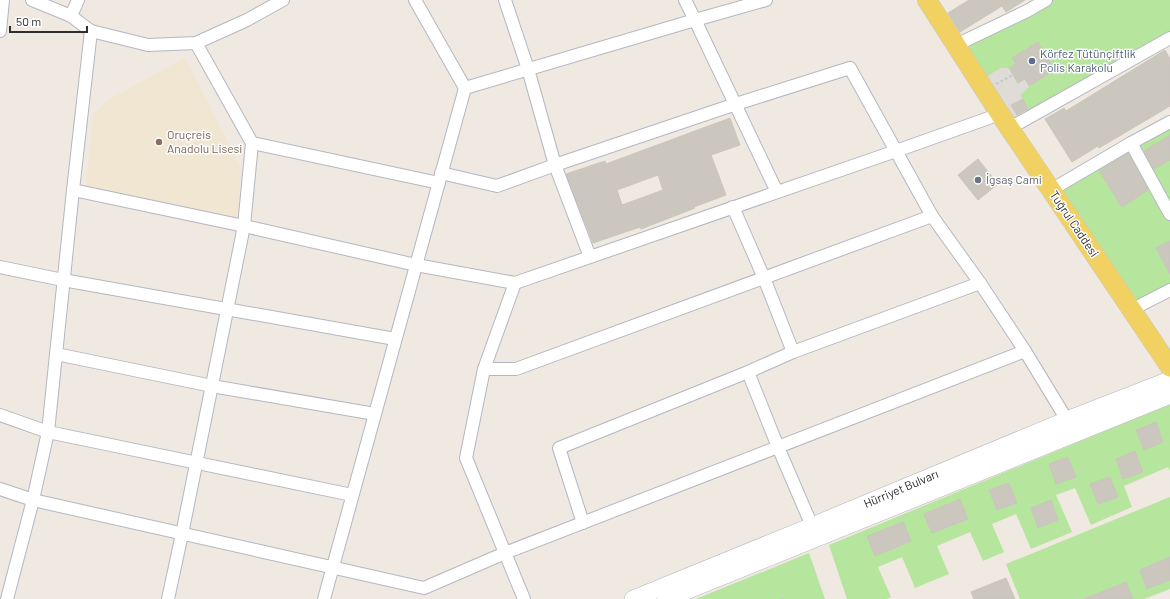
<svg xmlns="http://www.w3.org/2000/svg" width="1170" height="599" font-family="Barlow,sans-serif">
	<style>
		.education { fill: #f0e6d1 }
		.green { fill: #b6e59e }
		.plaza { fill: #dfdcd8 }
		.building { fill: #cbc7bf; stroke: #cbc5ba; fill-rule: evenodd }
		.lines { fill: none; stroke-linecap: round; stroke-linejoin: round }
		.street-casing { stroke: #b4b7c1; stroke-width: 14 }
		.secondary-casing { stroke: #b4b7c1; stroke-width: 18 }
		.primary-casing { stroke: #c9c9c9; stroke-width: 20 }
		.path { stroke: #c9c9c9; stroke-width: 2; stroke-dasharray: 3 2; stroke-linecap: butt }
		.street { stroke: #fff; stroke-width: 12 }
		.secondary { stroke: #fff; stroke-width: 17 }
		.primary { stroke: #f2d163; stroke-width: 19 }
		.service-dot { fill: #5c6f8a; stroke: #fff; stroke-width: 1.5 }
		.education-dot { fill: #8d6e63; stroke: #fff; stroke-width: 1.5 }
		.worship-dot { fill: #6b7280; stroke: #fff; stroke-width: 1.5 }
		.labels { text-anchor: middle; stroke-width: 3; stroke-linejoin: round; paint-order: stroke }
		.service-label { font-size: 12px; fill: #4e5e75; stroke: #fff; text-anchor: start }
		.education-label { font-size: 12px; fill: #785e54; stroke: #fff; text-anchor: start }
		.worship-label { font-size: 12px; fill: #5b616d; stroke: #fff; text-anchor: start }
		.street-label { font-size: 12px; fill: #2e2e2e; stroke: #fff }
	</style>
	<rect width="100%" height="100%" fill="#efe9e1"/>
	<!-- education -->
	<path class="education" d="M185,58L241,168L237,219L86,188L93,115L108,100Z"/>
	<!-- green -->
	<g class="green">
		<path d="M1046,0H1170V38L1032,116L1020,95L1029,86L1055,69L1016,64L1009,68H1001L985,78L963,42Z"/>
		<path d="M1170,122V290L1131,310L1051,190Z"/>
		<path d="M1170,404V471L1168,467L1124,486L1132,507L1091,525L1075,488L1056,495L1072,532L1031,549L1016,514L992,524L1004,552L983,561L970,532L937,546L949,574L915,588L902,557L878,567L891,597L887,599H847L829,545Z"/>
		<path d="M1170,497V589L1144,599H1020L1006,564Z"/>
		<path d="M809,553L825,599H696Z"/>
	</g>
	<!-- plaza -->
	<path class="plaza" d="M1001,68H1009L1018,83L1025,79L1029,86L1020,95L1023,99L1011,105L1022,122L1013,126L985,78Z"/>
	<!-- building -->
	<g class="building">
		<path d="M969,0H1025L1006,12L1002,6L960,32L948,13Z"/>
		<path d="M1038,42L1055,70L1029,86L1025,79L1018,83L1009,68L1016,64L1012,58Z"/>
		<path d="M1165,50L1170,59V106L1099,148L1098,146L1072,162L1045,119L1064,108L1066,111Z"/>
		<path d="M1023,99L1028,109L1017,115L1011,105Z"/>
		<path d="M730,118L740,145L711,155L726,195L694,207L695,208L641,229L640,227L593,243L566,174L605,161L606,164ZM658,175L663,190L622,205L617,190Z"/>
		<path d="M1170,135V160L1154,169L1144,151Z"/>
		<path d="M1128,153L1148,190L1122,207L1099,171Z"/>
		<path d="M978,159L998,184L978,200L958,175Z"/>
		<path d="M1170,241V274L1156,248Z"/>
		<path d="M1156,422L1163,442L1144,450L1136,430Z"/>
		<path d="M1135,451L1143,472L1123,479L1116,459Z"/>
		<path d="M1068,457L1076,477L1056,484L1049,464Z"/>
		<path d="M1110,477L1118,497L1098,504L1090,484Z"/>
		<path d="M1009,483L1017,503L997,510L989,490Z"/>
		<path d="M960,499L968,519L932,533L924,514Z"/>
		<path d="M1051,500L1058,520L1038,528L1031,508Z"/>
		<path d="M903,522L911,541L875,556L867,536Z"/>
		<path d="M1170,557V580L1147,589L1140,570Z"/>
		<path d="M1006,578L1015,599H974L971,592Z"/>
		<path d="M1126,582L1133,599H1084Z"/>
	</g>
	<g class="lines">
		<defs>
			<g id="street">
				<path d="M32,0L71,16L91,31L148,45L196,43L247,20L283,0"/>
				<path d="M415,0L465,88"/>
				<path d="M505,0L528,69L555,165L590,257"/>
				<path d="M685,0L695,20L777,192"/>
				<path d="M71,16L78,0"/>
				<path d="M0,31L3,0"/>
				<path d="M956,45L1027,11L1046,0"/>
				<path d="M1010,128L1170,38"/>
				<path d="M252,143L439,183"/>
				<path d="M1131,143L1170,214"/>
				<path d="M441,173L497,186L555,165L736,104L850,68L932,216L980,283L1025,351L1067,420"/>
				<path d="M73,190L244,226L416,265L515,283L896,151L1000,114"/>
				<path d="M1051,190L1131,143L1170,122"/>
				<path d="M733,207L764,278L793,352"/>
				<path d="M0,267L63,280L395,339"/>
				<path d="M515,283L484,369L466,458L524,599"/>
				<path d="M1131,310L1170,290"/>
				<path d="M56,354L212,386L375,414"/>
				<path d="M484,369H516L932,216"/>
				<path d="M748,372L778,447L815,533"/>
				<path d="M0,415L48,432L352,495"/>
				<path d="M0,489L33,500L424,588L505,553L1025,351"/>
				<path d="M583,523L559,448L748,372L793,352L980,283"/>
				<path d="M7,599L33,500L48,432L73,190L91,31"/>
				<path d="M168,599L182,534L244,226L252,143L196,43"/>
				<path d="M324,599L465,88L695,20L766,0"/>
			</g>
			<g id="secondary">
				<path d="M633,599L812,526L1067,420L1170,380"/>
				<path d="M666,599L1170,395"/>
			</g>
			<path id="primary" d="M927,0L1000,114L1170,367"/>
		</defs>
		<!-- street casing -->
		<use href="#street" class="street-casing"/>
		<!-- secondary casing -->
		<use href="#secondary" class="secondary-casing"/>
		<!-- primary casing -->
		<use href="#primary" class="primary-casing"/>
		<!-- path -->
		<g class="path">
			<path d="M996,84L1013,75"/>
			<path d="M781,599H784"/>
		</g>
		<!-- street -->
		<use href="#street" class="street"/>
		<!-- secondary -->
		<use href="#secondary" class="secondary"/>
		<!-- primary -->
		<use href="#primary" class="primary"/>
	</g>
	<!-- markers -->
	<circle class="service-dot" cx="1032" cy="61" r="4"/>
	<circle class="education-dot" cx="159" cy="142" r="4"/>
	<circle class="worship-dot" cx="978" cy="180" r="4"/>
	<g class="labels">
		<!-- service labels -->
		<g class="service-label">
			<text x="1040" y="58">Körfez Tütünçiftlik<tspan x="1040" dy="14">Polis Karakolu</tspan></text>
		</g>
		<!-- education labels -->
		<g class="education-label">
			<text x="167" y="139">Oruçreis<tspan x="167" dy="14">Anadolu Lisesi</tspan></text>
		</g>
		<!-- worship labels -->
		<g class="worship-label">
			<text x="986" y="184">İgsaş Cami</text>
		</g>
		<!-- street labels -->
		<g class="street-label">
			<text transform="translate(1074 224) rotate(56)" y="4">Tuğrul Caddesi</text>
			<text transform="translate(901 489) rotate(-23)" y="4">Hürriyet Bulvarı</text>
		</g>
	</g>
	<!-- scale -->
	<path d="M10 26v6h77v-6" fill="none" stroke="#2e2e2e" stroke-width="2"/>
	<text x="16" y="26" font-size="12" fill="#2e2e2e" stroke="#ffffff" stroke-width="3" paint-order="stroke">50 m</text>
</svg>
